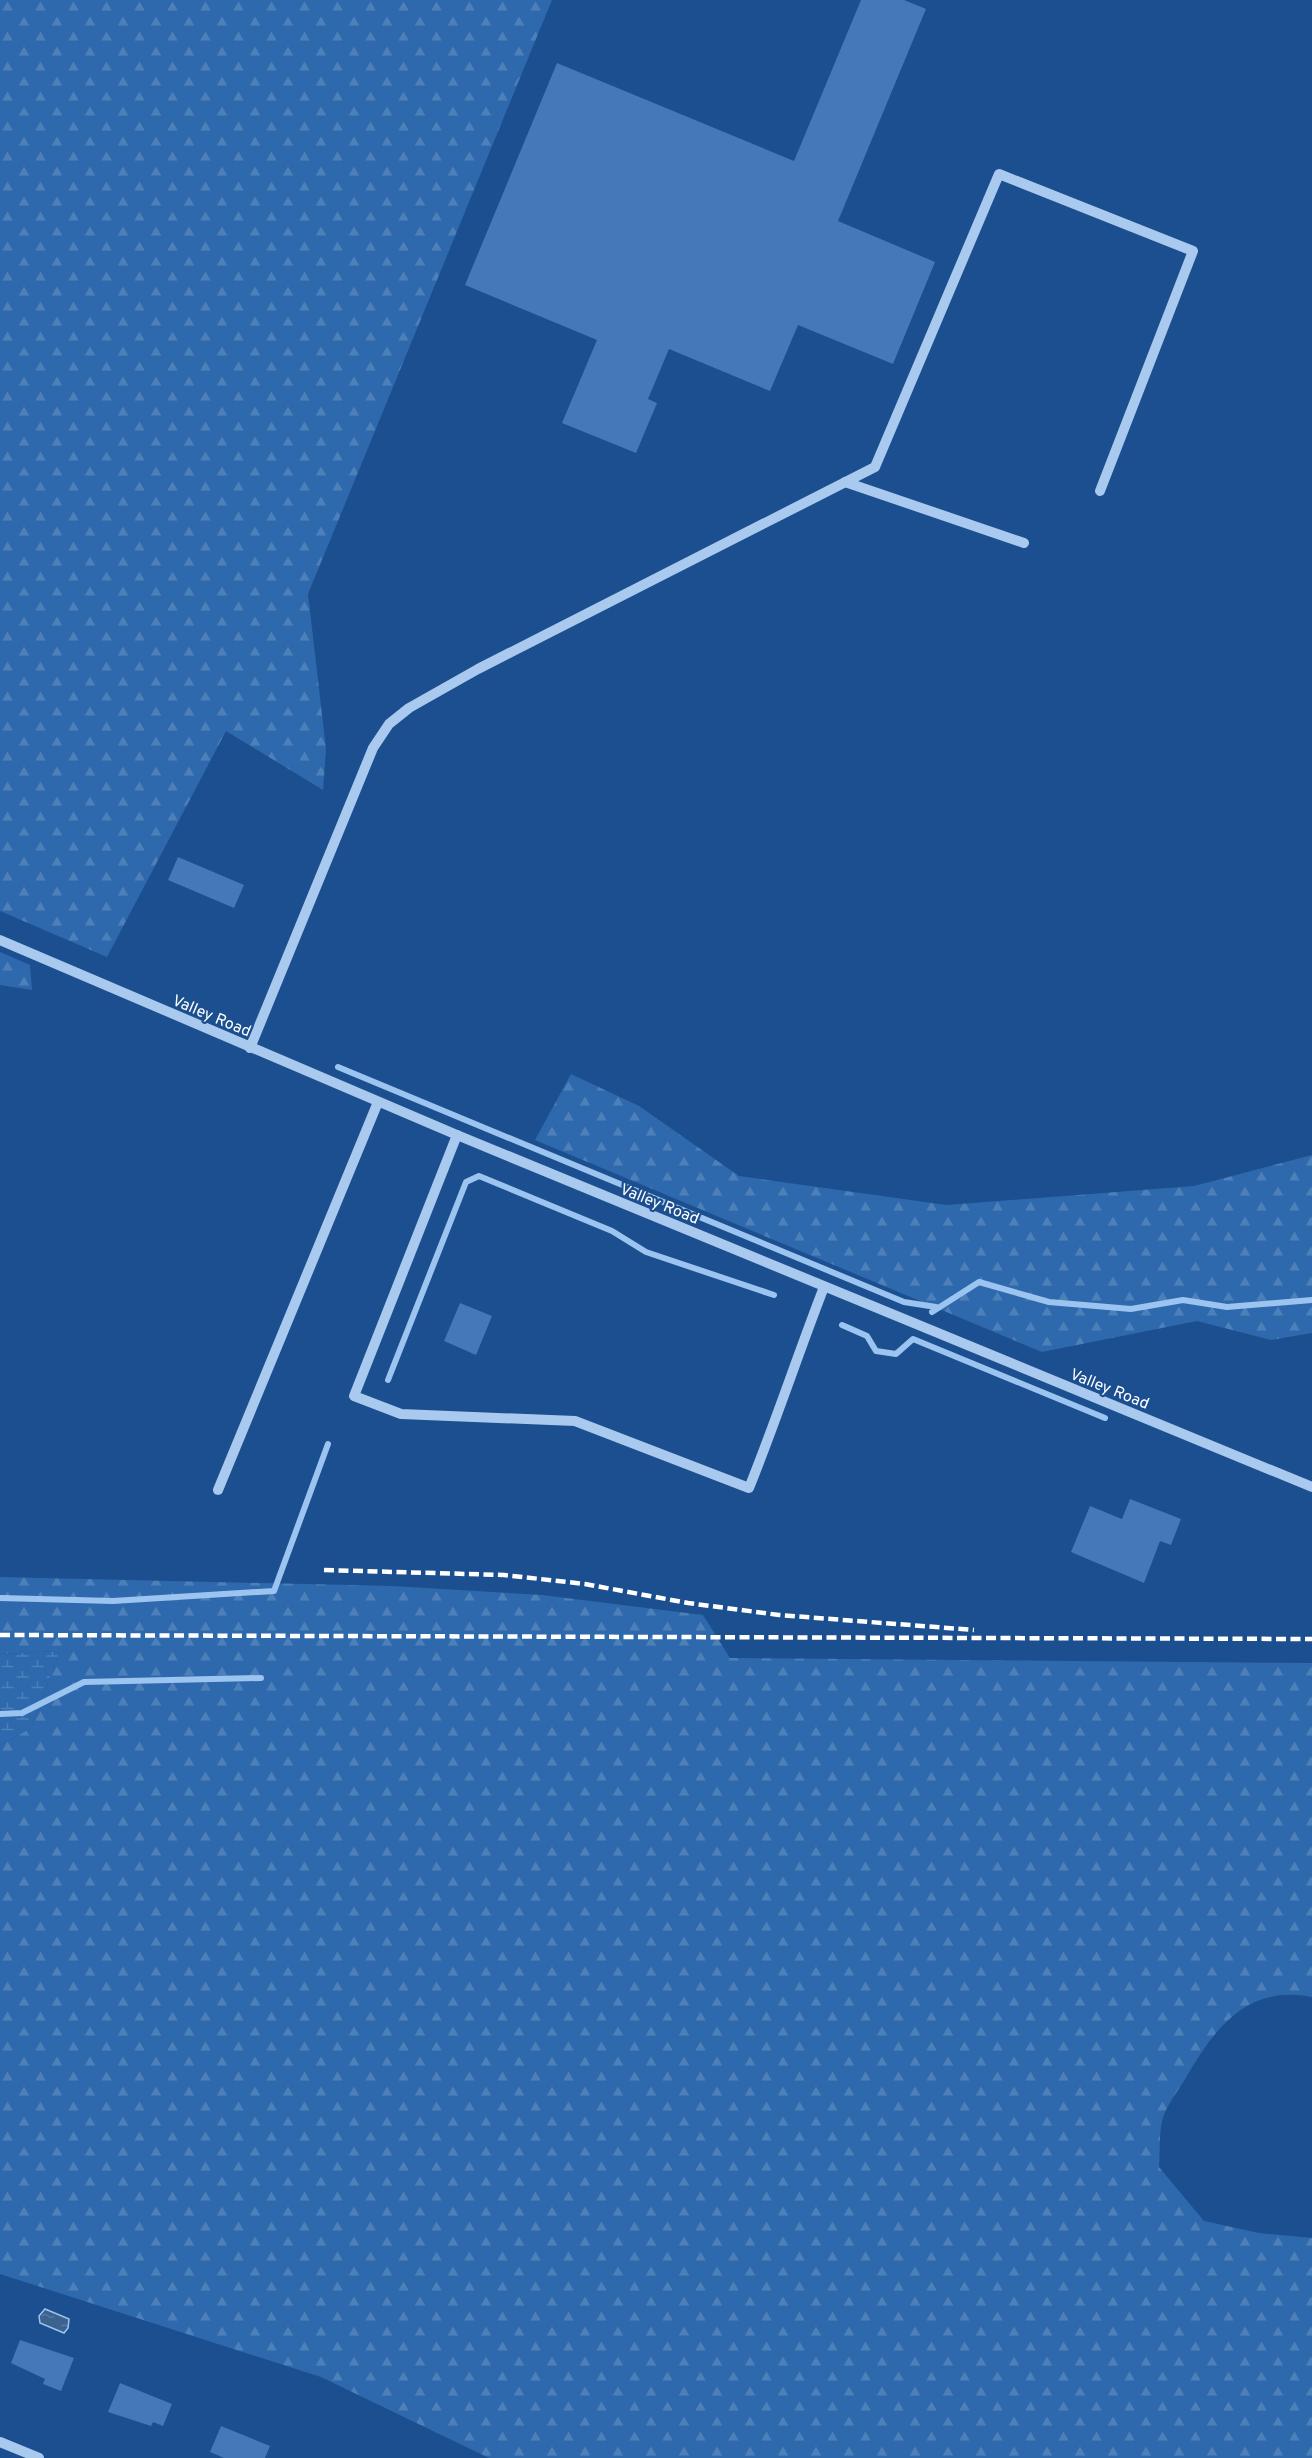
<svg xmlns="http://www.w3.org/2000/svg" width="1312" height="2458" font-family="Overpass,sans-serif">
	<style>
		.forest { fill: url(#forest-firs) }
		.wetland { fill: url(#wetland-marsh) }
		.water { fill: url(#water-ripples); stroke: #9cc4f0; stroke-width: 1.5 }
		.lines { fill: none; stroke-linecap: round; stroke-linejoin: round }
		.stream { stroke: #9cc4f0; stroke-width: 6 }
		.building { fill: #4478b7 }
		.minor { stroke: #a9c9ee; stroke-width: 10 }
		.rail { stroke: #fff; stroke-width: 4.5; stroke-dasharray: 10 4.5; stroke-linecap: butt }
		.labels { text-anchor: middle; stroke-width: 4.5; stroke-linejoin: round; paint-order: stroke }
		.street-label { font-size: 16px; fill: #fff; stroke: #1b4f8f }
	</style>
	<defs>
		<pattern id="forest-firs" width="22" height="20" patternUnits="userSpaceOnUse" patternTransform="scale(1.5)"><rect width="22" height="20" fill="#2e69ad"/><path d="M5 1l3.5 6h-7zM16 11l3.5 6h-7z" fill="#4d80b9"/></pattern>
		<pattern id="wetland-marsh" width="20" height="14" patternUnits="userSpaceOnUse" patternTransform="scale(1.5)"><rect width="20" height="14" fill="#2e69ad"/><path d="M1 5h8M5 5V1M11 12h8M15 12V8" fill="none" stroke="#4d80b9"/></pattern>
		<pattern id="water-ripples" width="26" height="14" patternUnits="userSpaceOnUse" patternTransform="scale(1.5)"><rect width="26" height="14" fill="#3c6290"/><path d="M2 4q2-2 4 0t4 0M15 11q2-2 4 0t4 0" fill="none" stroke="#597aa1"/></pattern>
	</defs>
	<rect width="100%" height="100%" fill="#1b4f8f"/>
	<!-- forest -->
	<g class="forest">
		<path d="M0,0H552L308,594L326,749L323,790L226,731L107,957L0,911Z"/>
		<path d="M0,952L30,965L32,990L0,985Z"/>
		<path d="M571,1074L639,1106L739,1176L946,1205L1194,1186L1312,1155V1333L1271,1340L1197,1321L1042,1352L535,1140Z"/>
		<path d="M0,1577L392,1586L542,1595L703,1615L730,1658L1312,1663V1997C1246,1984 1214,2029 1184,2081C1177,2092 1165,2108 1162,2121C1159,2136 1160,2152 1159,2167L1204,2221L1259,2233L1312,2238V2458H489L321,2377L0,2274V1745L31,1728L60,1651L0,1654Z"/>
	</g>
	<!-- wetland -->
	<path class="wetland" d="M60,1651L31,1728L0,1745V1654Z"/>
	<!-- water -->
	<path class="water" d="M45,2309L69,2319L68,2328L64,2333L40,2323L39,2316Z"/>
	<g class="lines">
		<!-- stream -->
		<g class="stream">
			<path d="M338,1067L904,1302L936,1307"/>
			<path d="M932,1312L979,1282L1049,1302L1131,1309L1183,1300L1227,1307L1312,1300"/>
			<path d="M842,1325L867,1336L876,1351L896,1354L913,1339L1105,1418"/>
			<path d="M388,1380L466,1182L479,1176L612,1231L646,1252L774,1295"/>
			<path d="M0,1598L113,1601L274,1591L328,1444"/>
			<path d="M0,1714L22,1713L84,1682L261,1678"/>
		</g>
	</g>
	<!-- building -->
	<g class="building">
		<path d="M861,0H904L926,9L838,221L935,262L893,364L798,325L770,391L669,349L648,399L657,403L636,453L562,423L597,340L465,285L557,63L794,161Z"/>
		<path d="M178,857L244,885L234,908L168,880Z"/>
		<path d="M460,1303L492,1316L476,1355L444,1341Z"/>
		<path d="M1130,1499L1181,1519L1171,1545L1160,1541L1144,1583L1071,1552L1090,1506L1122,1519Z"/>
		<path d="M20,2340L74,2358L61,2391L43,2384L45,2379L11,2363Z"/>
		<path d="M120,2383L172,2404L163,2426L153,2422L151,2426L108,2412Z"/>
		<path d="M221,2426L270,2446L265,2458H224L210,2452Z"/>
	</g>
	<g class="lines">
		<!-- minor -->
		<g class="minor">
			<path d="M845,482L1024,543"/>
			<path d="M0,940L457,1135L1312,1487"/>
			<path d="M250,1048L373,748L389,724L409,708L478,669L875,467L999,174L1193,251L1100,491"/>
			<path d="M457,1135L354,1396L401,1414L575,1421L749,1488C776,1421 798,1354 824,1287"/>
			<path d="M218,1490L378,1102"/>
			<path d="M0,2442L39,2458"/>
		</g>
		<!-- rail -->
		<g class="rail">
			<path d="M324,1570L504,1575L585,1584L688,1603L779,1615L974,1630"/>
			<path d="M0,1635L1312,1639"/>
		</g>
	</g>
	<g class="labels">
		<!-- street labels -->
		<g class="street-label">
			<text transform="translate(212 1015) rotate(23)" y="6">Valley Road</text>
			<text transform="translate(660 1203) rotate(22)" y="6">Valley Road</text>
			<text transform="translate(1110 1388) rotate(22)" y="6">Valley Road</text>
		</g>
	</g>
</svg>
